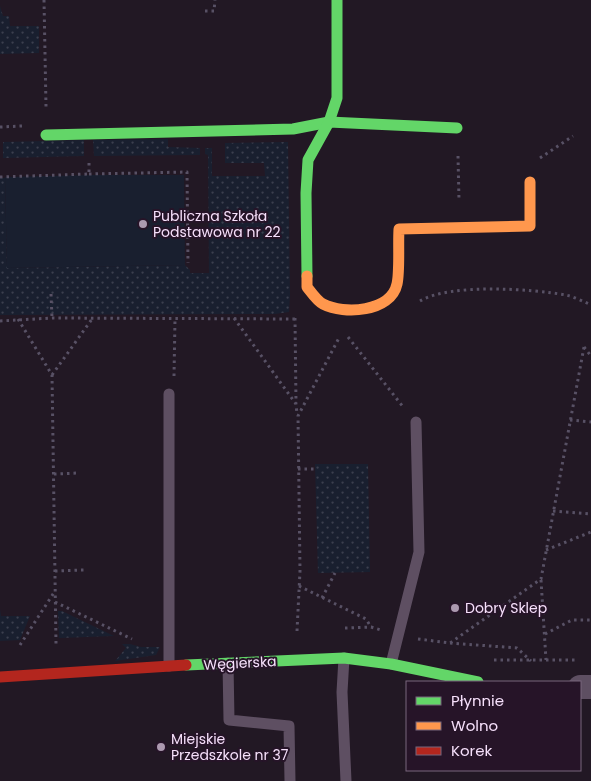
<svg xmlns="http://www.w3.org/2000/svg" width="591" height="781" font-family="Poppins,sans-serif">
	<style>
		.grass { fill: url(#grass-dots) }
		.garden { fill: #191f2f }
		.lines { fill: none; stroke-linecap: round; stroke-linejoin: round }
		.path { stroke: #585165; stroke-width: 3; stroke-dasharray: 2.5 4; stroke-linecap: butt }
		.lane { stroke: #5e4f62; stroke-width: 11 }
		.street { stroke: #5e4f62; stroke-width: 24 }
		.fast { stroke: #63d668; stroke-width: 11 }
		.slow { stroke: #ff974d; stroke-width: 11 }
		.jam { stroke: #b3261e; stroke-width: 11 }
		.poi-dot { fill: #ac9ab0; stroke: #261428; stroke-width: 2 }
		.labels { text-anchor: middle; stroke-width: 4; stroke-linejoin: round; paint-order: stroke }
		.poi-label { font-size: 14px; fill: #f6e0fb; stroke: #261428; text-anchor: start }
		.street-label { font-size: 14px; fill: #f6e0fb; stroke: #261428 }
	</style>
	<defs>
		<pattern id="grass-dots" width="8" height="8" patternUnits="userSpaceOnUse" patternTransform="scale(1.25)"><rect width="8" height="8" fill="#191f2f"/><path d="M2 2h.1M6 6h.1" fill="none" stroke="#3b3f4e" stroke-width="1.8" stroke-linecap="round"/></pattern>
	</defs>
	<rect width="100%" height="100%" fill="#221824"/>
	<!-- grass -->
	<g class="grass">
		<path d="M0,6L3,16H9L10,26H39V53L0,54Z"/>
		<path d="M168,139V147L200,148V155L94,156L93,140Z"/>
		<path d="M84,140V156L3,158V142Z"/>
		<path d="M288,142L290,295L289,312L275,314L0,315V178H5L7,268L185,265L190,270V273H209L208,155L205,154V148H212V176H265L264,163H225V143Z"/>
		<path d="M315,464H368L370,572L318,573Z"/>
		<path d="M0,609L1,616H30L20,640L0,641Z"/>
		<path d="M58,611H62L114,636L59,638Z"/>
		<path d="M122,644H130L141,647H160L156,655L115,661L126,648Z"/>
	</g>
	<!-- garden -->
	<path class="garden" d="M93,175H184L185,265L7,268L5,177Z"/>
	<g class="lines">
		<!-- path -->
		<g class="path">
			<path d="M44,0L46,107"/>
			<path d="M205,11H214L215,0"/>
			<path d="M0,127L22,126"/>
			<path d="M458,156L459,200"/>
			<path d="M540,158L573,136"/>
			<path d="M89,174L187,172L188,263"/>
			<path d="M0,177L89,174V161"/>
			<path d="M51,294L52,318"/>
			<path d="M420,301C451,283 531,289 566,295C574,297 583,301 591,305"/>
			<path d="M234,318L296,404L297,414"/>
			<path d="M295,318L296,403"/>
			<path d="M18,319L52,375L56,644"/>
			<path d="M0,321L52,318L297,319"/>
			<path d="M348,337L404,408"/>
			<path d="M584,347L591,356"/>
			<path d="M52,375L92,319"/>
			<path d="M174,376L175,319"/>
			<path d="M570,420L591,422"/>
			<path d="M298,469H315"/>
			<path d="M54,474L79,473"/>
			<path d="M553,511L591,514"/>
			<path d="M546,550L591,532"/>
			<path d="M55,571L84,570"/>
			<path d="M541,580L546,660"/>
			<path d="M299,586L366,619L371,627"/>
			<path d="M322,598L335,573"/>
			<path d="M55,602L132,639"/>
			<path d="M345,628L371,627L381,630"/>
			<path d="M297,631L300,571L298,416L340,336"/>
			<path d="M545,634L572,620H591"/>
			<path d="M418,639L450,643L541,579L584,347"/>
			<path d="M450,643L517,648L531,661"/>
			<path d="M20,645L55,591"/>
			<path d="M494,660H575"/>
		</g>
		<!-- lane -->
		<g class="lane">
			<path d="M344,658L342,692L346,781"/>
			<path d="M228,663L229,720L289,726L290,781"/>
			<path d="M391,664L419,552L416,422"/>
			<path d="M169,666V394"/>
		</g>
		<!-- street -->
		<path class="street" d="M580,687H591"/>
		<!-- fast -->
		<g class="fast">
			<path d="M46,135L293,129L329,122L457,128"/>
			<path d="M307,276L306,193L308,160L329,122L337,98V0"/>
			<path d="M186,665L344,658L391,664L478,682"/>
		</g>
		<!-- slow -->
		<path class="slow" d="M307,276V287C311,292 317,301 323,304C344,315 391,312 397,284C400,271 398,244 399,229L530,226V182"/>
		<!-- jam -->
		<path class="jam" d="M0,677L186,665"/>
	</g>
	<!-- markers -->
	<g class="poi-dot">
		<circle cx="143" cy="224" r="5"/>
		<circle cx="455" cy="608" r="5"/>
		<circle cx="161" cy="747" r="5"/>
	</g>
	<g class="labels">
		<!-- poi labels -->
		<g class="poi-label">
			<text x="153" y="221">Publiczna Szkoła<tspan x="153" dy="16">Podstawowa nr 22</tspan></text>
			<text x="465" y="613">Dobry Sklep</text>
			<text x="171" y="744">Miejskie<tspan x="171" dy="16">Przedszkole nr 37</tspan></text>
		</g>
		<!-- street labels -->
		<g class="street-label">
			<text transform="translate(240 663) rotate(-3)" y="5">Węgierska</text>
		</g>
	</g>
	<!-- legend -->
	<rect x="406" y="681" width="175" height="90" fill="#261428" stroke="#79667c"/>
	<rect x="416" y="697" width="25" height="8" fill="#63d668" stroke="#79667c"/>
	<text x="451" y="706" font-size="15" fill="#f6e0fb">Płynnie</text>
	<rect x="416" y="722" width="25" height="8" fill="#ff974d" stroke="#79667c"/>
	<text x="451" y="731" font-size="15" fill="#f6e0fb">Wolno</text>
	<rect x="416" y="747" width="25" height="8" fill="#b3261e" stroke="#79667c"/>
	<text x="451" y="756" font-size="15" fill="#f6e0fb">Korek</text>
</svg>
